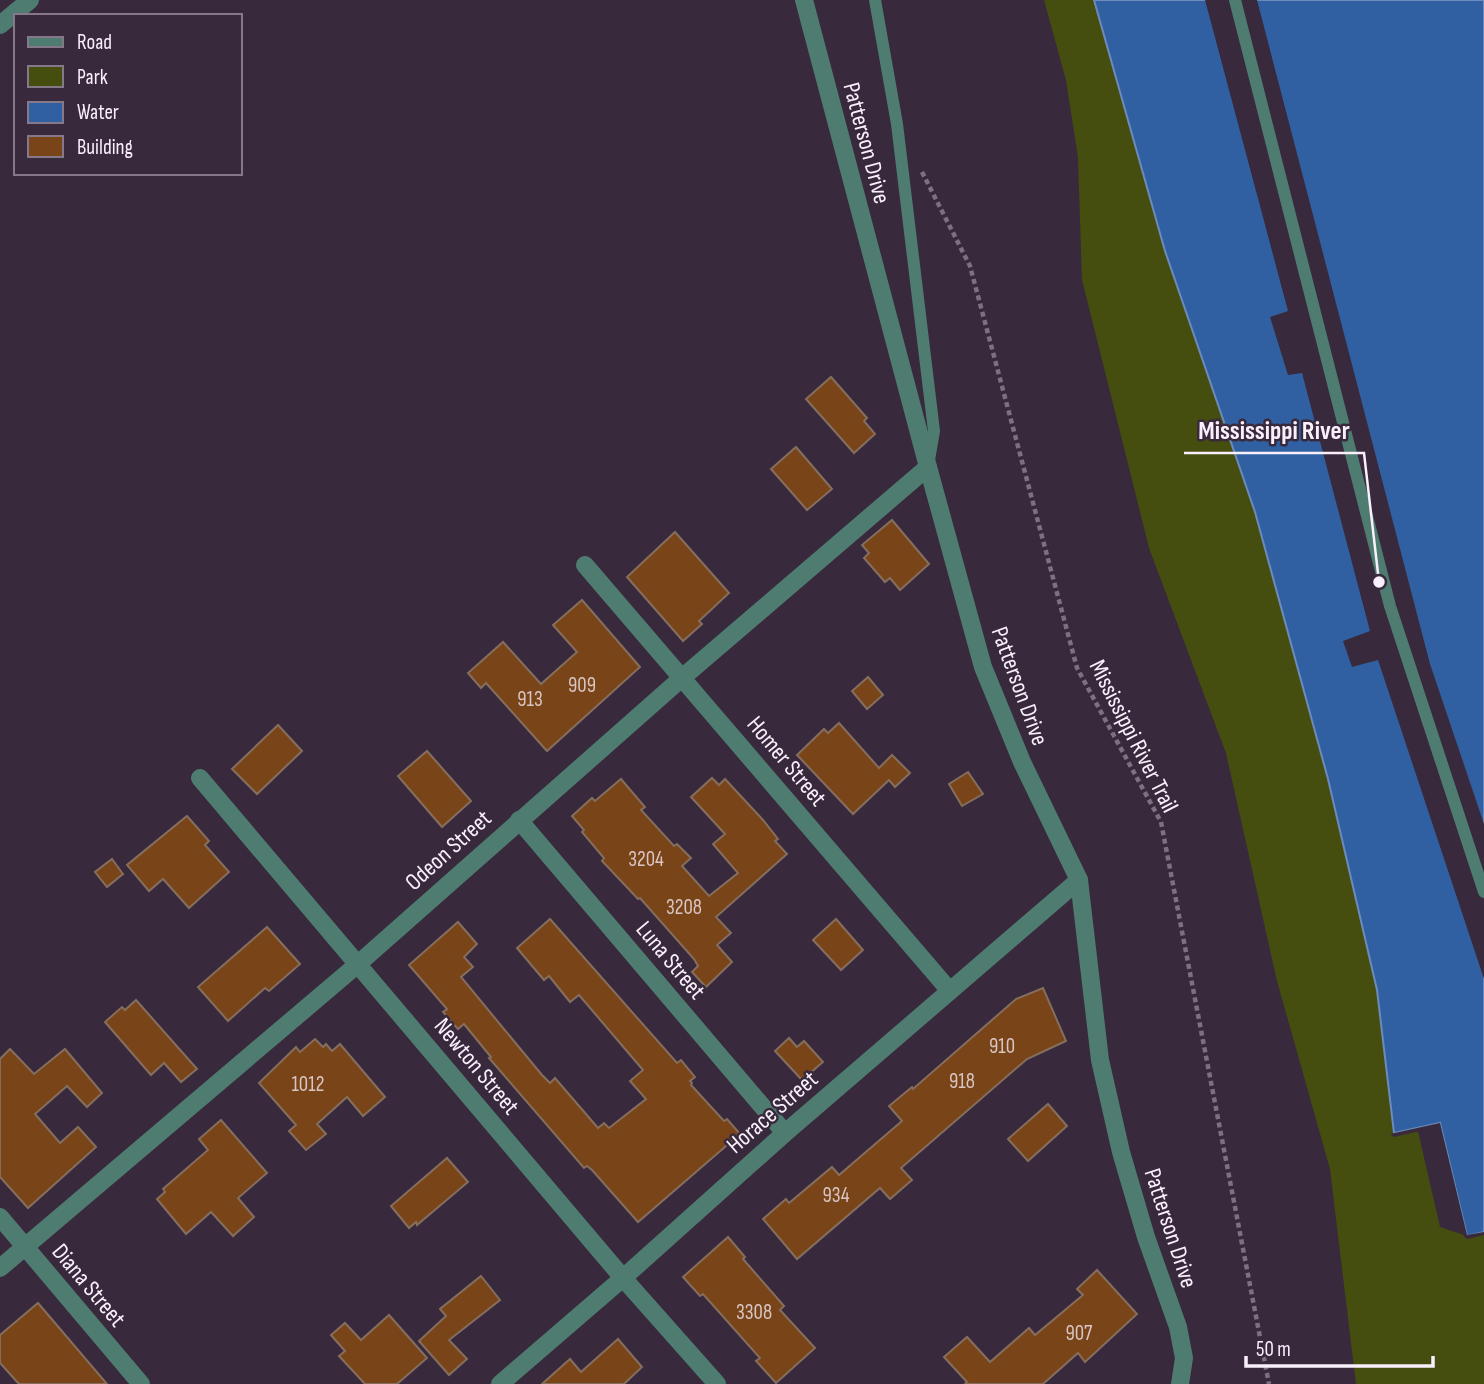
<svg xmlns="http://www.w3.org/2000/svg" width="1484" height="1384" font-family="'Sofia Sans Condensed',sans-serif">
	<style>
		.green { fill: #464e0f }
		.water { fill: #3060a1; stroke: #6c8bbc; stroke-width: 2 }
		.pier { fill: #382a3c }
		.building { fill: #7a4419; stroke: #856e5e; stroke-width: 2 }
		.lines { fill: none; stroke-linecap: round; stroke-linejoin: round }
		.path { stroke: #7d7181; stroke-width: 4.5; stroke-dasharray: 5 3.5; stroke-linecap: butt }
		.service { stroke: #4f7c71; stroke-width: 12 }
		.minor { stroke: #4f7c71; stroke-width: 18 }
		.tertiary { stroke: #4f7c71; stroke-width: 18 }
		.labels { text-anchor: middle; stroke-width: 5; stroke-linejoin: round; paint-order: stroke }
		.number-label { font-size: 21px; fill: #d9c5c3 }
		.street-label { font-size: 24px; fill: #f9f0fc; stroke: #382a3c }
		.leader { fill: none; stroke: #f9f0fc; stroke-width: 2.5 }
		.callout-dot { fill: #f9f0fc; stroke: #382a3c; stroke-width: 2.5 }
		.callout-label { font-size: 26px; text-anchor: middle; font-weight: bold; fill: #f9f0fc; stroke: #382a3c; stroke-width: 5; stroke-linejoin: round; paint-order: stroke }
	</style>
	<rect width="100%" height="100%" fill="#382a3c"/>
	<!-- green -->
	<path class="green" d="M1044,0H1143L1387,997L1440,1227L1467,1236L1484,1232V1384H1356L1330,1169L1277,981L1226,753L1149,548L1082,280L1078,157L1066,80Z"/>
	<!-- water -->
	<path class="water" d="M1094,0H1484V1232L1467,1236L1440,1123L1394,1133L1377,990L1328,779L1255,512L1165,251Z"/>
	<!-- pier -->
	<g class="pier">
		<path d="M1205,0H1257L1430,664L1484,824V979L1378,660L1352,667L1343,641L1370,631L1302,373L1288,375L1270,317L1288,311Z"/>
		<path d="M1440,1123L1467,1235L1484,1232V1235L1468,1239L1464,1237L1438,1127L1394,1137L1390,1134Z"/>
	</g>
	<!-- building -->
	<g class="building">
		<path d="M831,377L867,418L864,421L875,434L854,453L806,399Z"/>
		<path d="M796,447L832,489L807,510L771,469Z"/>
		<path d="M892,520L929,564L900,590L890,578L885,582L864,558L869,553L862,545Z"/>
		<path d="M675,532L729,593L699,621L702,624L683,641L627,577Z"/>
		<path d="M582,600L640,667L547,751L486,683L481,688L468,673L503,642L541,684L577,652L553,625Z"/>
		<path d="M868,677L883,695L867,709L852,691Z"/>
		<path d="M839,723L879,768L892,755L910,773L895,787L889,780L853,814L797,755L824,729L828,733Z"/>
		<path d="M278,725L302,751L257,794L232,769Z"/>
		<path d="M427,751L471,801L442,827L398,776Z"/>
		<path d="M968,772L983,794L962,806L949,784Z"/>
		<path d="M712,778L719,785L725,779L763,820L778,839L775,841L787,854L716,917L731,933L717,945L732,962L706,987L692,972L698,966L694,959L640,898L638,899L602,861L604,858L582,832L584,830L572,816L592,798L595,801L621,779L645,807L641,810L674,846L677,844L691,858L682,866L709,896L738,873L713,844L725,834L691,797Z"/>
		<path d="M187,816L209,841L205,845L229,872L189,908L163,879L149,891L127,865Z"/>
		<path d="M112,859L123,874L107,887L95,872Z"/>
		<path d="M550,919L677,1063L681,1060L695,1077L690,1081L692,1083L691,1085L724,1121L727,1119L740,1134L638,1222L592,1170L587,1166L584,1168L489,1058L491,1057L464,1024L458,1029L443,1012L447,1009L409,965L458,922L477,944L464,957L473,967L461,977L542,1075L550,1083L555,1078L598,1128L604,1123L609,1128L646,1099L630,1081L643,1070L579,995L570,1002L549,976L544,980L517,948Z"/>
		<path d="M836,919L863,950L841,970L813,940Z"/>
		<path d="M267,927L300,964L269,991L265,988L228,1021L198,987Z"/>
		<path d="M1043,988L1066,1041L1027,1059L901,1168L912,1180L890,1199L880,1188L797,1259L763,1219L786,1199L789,1203L832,1167L839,1175L902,1121L889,1106L912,1087L913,1089L1016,999Z"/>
		<path d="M136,1000L197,1069L181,1082L164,1063L151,1075L105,1022L122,1007L125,1010Z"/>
		<path d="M789,1038L797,1047L804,1041L823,1062L802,1080L775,1051Z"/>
		<path d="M315,1039L323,1047L326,1044L332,1051L340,1044L385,1097L363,1116L347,1097L317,1124L326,1134L306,1150L289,1131L296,1125L259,1083L296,1047L300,1052Z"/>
		<path d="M10,1049L34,1074L65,1049L102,1093L87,1107L67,1086L35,1114L60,1143L78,1127L96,1147L28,1208L0,1177V1059Z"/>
		<path d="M1048,1104L1067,1126L1028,1161L1008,1139Z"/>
		<path d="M221,1120L267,1173L238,1198L254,1217L233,1236L211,1212L186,1234L157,1199L165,1192L163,1189L208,1150L199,1139Z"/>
		<path d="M447,1158L468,1182L417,1225L416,1222L409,1228L391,1206Z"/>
		<path d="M728,1237L745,1257L743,1259L784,1306L780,1310L815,1348L776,1383L756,1361L760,1358L703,1294L700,1296L683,1277Z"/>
		<path d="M1097,1270L1137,1314L1085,1362L1078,1353L1043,1384H965L967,1382L944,1357L967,1337L990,1362L1029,1328L1035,1335L1083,1295L1077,1289Z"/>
		<path d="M481,1276L500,1300L449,1340L467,1359L449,1375L419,1341L446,1316L440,1309Z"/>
		<path d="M38,1303L107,1384H19L0,1363V1335Z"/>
		<path d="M389,1315L427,1358L397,1384H365L339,1356L345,1351L331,1335L345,1323L361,1340Z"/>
		<path d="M618,1339L642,1367L624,1384H542L570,1359L581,1372Z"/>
	</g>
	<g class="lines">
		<!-- path -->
		<path class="path" d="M922,172L970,266L1077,668L1161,822L1269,1384"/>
		<!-- service -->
		<g class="service">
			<path d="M875,0L897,124L934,431L929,460"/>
			<path d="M1235,0L1390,606L1484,892"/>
		</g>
		<!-- minor -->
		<g class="minor">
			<path d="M804,0L928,467"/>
			<path d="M0,25L30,0"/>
			<path d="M585,565L950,991"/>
			<path d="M200,778L623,1278L717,1384"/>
			<path d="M519,820L785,1133"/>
			<path d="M0,1217L141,1384"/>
			<path d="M500,1384L623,1278L785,1133L1079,880"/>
		</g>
		<!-- tertiary -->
		<path class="tertiary" d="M0,1268L358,964L683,677L928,467L983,667L1022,762L1079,880L1100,1060L1121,1152L1146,1237L1178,1327L1184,1358L1180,1384"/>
	</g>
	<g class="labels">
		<!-- number labels -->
		<g class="number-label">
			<text x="582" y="692">909</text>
			<text x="530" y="706">913</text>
			<text x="646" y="866">3204</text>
			<text x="684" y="914">3208</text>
			<text x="1002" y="1053">910</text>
			<text x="962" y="1088">918</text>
			<text x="308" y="1091">1012</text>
			<text x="836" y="1202">934</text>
			<text x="754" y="1319">3308</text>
			<text x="1079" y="1340">907</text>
		</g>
		<!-- street labels -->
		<g class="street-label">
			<text transform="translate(867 143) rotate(75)" y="8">Patterson Drive</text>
			<text transform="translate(1020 686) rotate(70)" y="8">Patterson Drive</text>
			<text transform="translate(1134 736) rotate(63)" y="8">Mississippi River Trail</text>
			<text transform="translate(787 761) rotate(50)" y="8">Homer Street</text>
			<text transform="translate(448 850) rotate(-42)" y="8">Odeon Street</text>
			<text transform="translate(671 960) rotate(50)" y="8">Luna Street</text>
			<text transform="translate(477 1066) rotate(50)" y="8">Newton Street</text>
			<text transform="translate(772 1112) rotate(-41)" y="8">Horace Street</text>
			<text transform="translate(1171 1228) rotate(72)" y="8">Patterson Drive</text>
			<text transform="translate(89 1285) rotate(50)" y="8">Diana Street</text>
		</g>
	</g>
	<!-- callouts -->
	<path class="leader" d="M1379 582L1364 453H1184"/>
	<circle class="callout-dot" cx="1379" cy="582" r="7"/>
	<g class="callout-label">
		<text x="1274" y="439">Mississippi River</text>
	</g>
	<!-- legend -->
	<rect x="14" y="14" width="228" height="161" fill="#382a3c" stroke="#857989" stroke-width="2"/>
	<rect x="28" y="37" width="35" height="10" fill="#4f7c71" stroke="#857989" stroke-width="2"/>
	<text x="77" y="49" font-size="21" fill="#f9f0fc">Road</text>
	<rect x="28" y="66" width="35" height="21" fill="#464e0f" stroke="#857989" stroke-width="2"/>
	<text x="77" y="84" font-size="21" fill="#f9f0fc">Park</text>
	<rect x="28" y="102" width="35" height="21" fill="#3060a1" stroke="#857989" stroke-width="2"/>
	<text x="77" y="119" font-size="21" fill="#f9f0fc">Water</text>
	<rect x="28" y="136" width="35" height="21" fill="#7a4419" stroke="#857989" stroke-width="2"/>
	<text x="77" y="154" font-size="21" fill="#f9f0fc">Building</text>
	<!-- scale -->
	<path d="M1246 1356v10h187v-10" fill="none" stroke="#f9f0fc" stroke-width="3.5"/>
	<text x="1256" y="1356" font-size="21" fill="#f9f0fc" stroke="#382a3c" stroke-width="5" paint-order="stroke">50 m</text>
</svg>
